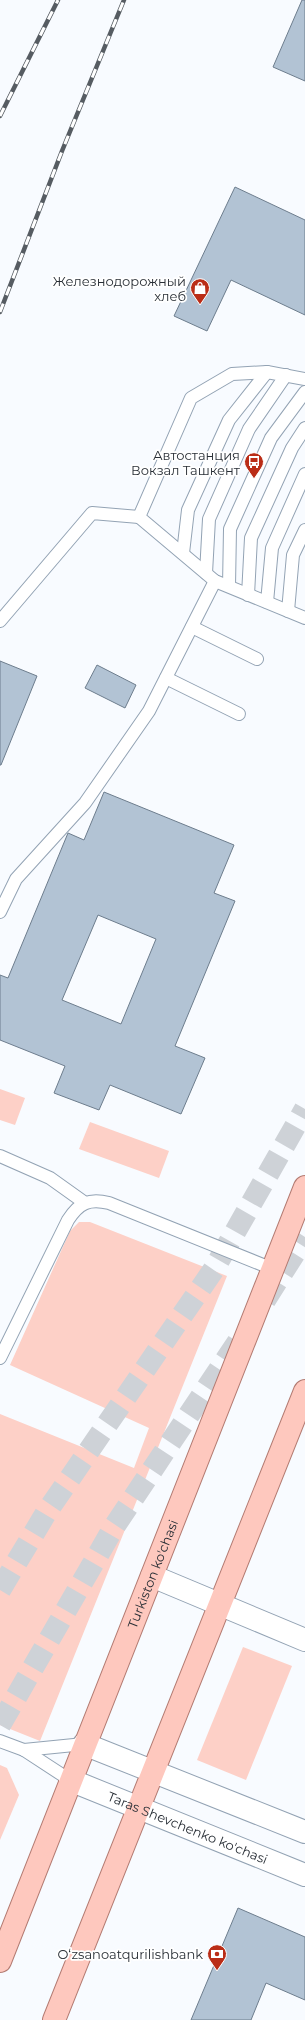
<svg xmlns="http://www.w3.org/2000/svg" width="305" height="2020" font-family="Montserrat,sans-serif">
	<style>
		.green { fill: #fdd0c7 }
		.building { fill: #b2c3d4; stroke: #6d7d8d; fill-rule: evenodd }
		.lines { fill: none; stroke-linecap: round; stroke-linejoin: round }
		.highway-tunnel { stroke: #ced2d7; stroke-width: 22; stroke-dasharray: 22 11; stroke-linecap: butt }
		.lane-casing { stroke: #93a3b4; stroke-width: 14 }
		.street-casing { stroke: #93a3b4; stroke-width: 24 }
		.secondary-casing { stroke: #93a3b4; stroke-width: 24 }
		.primary-casing { stroke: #b37b72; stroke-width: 24 }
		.lane { stroke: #fff; stroke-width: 12 }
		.street { stroke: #fff; stroke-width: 22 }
		.secondary { stroke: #fff; stroke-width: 22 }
		.primary { stroke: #fec8be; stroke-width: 22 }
		.rail-casing { stroke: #565c62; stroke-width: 4.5 }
		.rail { stroke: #fff; stroke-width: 3; stroke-dasharray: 9; stroke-linecap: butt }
		.labels { text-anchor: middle; stroke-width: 3.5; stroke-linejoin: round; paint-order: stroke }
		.poi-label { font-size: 13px; fill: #282e35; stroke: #fff; text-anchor: end }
		.street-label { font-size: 13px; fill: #282e35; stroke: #fff }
	</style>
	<rect width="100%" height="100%" fill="#f8fbff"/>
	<!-- green -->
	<g class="green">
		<path d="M0,1089L25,1098L15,1125L0,1120Z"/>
		<path d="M90,1122L169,1151L159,1178L79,1149Z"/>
		<path d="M79,1222H90L227,1276L40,1741L0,1725V1414L134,1468L149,1428L10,1365L70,1231Z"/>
		<path d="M243,1647L292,1666L246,1780L197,1760Z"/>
		<path d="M0,1765L7,1768L19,1795L0,1840Z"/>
	</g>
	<!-- building -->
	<g class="building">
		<path d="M302,0H305V81L273,67Z"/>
		<path d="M235,187L305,220V315L231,280L207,331L174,316Z"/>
		<path d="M0,661L37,676L1,765H0Z"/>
		<path d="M97,665L136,685L125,708L85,688Z"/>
		<path d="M104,792L234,845L214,893L235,901L175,1046L205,1058L181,1114L110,1085L99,1110L54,1093L65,1066L0,1040V975L8,978L68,833L84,840ZM98,915L156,939L121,1024L62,1000Z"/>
		<path d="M238,1908L305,1937V2000L266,1983L251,2020H191Z"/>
	</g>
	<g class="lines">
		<!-- highway-tunnel -->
		<g class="highway-tunnel">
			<path d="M265,1300L305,1237"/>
			<path d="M0,1590L46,1513L214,1269L305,1109"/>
			<path d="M0,1725L114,1527L241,1337"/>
		</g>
		<defs>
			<g id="lane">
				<path d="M305,379L267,372L232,374L191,398L139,517L215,581L305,618"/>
				<path d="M183,553L188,510L229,420L267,372"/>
				<path d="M206,573L209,519L249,429L286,375"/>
				<path d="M229,586L230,529L271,438L305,392"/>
				<path d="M248,595L251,538L292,448L305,428"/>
				<path d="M267,602L272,548L305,474"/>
				<path d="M288,611L293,555L305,530"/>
				<path d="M0,621L92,513L139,517"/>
				<path d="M192,627L257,659"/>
				<path d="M166,678L239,714"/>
				<path d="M0,912L16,879L85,803L149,711L215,581"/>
				<path d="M0,1156L50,1178L85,1203"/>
				<path d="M0,1358L68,1220C79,1203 89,1198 109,1203L273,1269"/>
				<path d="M0,1741L24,1750L70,1780"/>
				<path d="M24,1750L84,1744"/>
			</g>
			<path id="street" d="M152,1576L305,1640"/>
			<g id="secondary">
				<path d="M84,1744L305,1832"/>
				<path id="s1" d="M70,1780L305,1875"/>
			</g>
			<g id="primary">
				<path id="s2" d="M0,1961L305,1187"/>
				<path d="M54,2020L305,1391"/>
			</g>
		</defs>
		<!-- lane casing -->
		<use href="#lane" class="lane-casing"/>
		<!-- street casing -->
		<use href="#street" class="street-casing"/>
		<!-- secondary casing -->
		<use href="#secondary" class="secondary-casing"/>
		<!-- primary casing -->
		<use href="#primary" class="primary-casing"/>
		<!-- lane -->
		<use href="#lane" class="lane"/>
		<!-- street -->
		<use href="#street" class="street"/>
		<!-- secondary -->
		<use href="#secondary" class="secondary"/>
		<!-- primary -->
		<use href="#primary" class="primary"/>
		<defs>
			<g id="rail">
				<path d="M0,116L58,0"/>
				<path d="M0,312L62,151L124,0"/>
			</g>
		</defs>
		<!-- rail casing -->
		<use href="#rail" class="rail-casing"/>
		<!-- rail -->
		<use href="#rail" class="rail"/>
	</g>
	<!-- icons -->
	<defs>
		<symbol id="shop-pin" viewBox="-11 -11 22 30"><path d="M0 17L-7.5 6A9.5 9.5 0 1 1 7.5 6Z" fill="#ba2d17" stroke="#fff"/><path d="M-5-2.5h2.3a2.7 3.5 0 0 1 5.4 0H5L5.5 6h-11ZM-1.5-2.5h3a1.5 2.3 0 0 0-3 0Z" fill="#fff"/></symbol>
		<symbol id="bus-pin" viewBox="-11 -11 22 30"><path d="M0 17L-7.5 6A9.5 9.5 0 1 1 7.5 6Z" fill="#ba2d17" stroke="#fff"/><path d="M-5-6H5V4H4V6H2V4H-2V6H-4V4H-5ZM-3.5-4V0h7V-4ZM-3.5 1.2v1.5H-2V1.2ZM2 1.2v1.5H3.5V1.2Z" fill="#fff"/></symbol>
		<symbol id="bank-pin" viewBox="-11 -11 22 30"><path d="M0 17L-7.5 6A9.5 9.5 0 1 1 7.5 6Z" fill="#ba2d17" stroke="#fff"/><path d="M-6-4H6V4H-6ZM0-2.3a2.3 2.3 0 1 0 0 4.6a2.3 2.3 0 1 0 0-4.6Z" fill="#fff"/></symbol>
	</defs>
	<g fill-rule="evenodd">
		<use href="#shop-pin" x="189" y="277" width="22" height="30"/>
		<use href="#bus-pin" x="243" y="451" width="22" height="30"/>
		<use href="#bank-pin" x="206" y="1943" width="22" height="30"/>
	</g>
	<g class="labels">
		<!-- poi labels -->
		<g class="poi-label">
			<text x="186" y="286">Железнодорожный<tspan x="186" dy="15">хлеб</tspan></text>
			<text x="240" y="460">Автостанция<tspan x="240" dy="15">Вокзал Ташкент</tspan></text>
			<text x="203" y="1959">Oʻzsanoatqurilishbank</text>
		</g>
		<!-- street labels -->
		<g class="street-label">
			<text dy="5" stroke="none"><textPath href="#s2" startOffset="416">Turkiston ko'chasi</textPath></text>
			<text dy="5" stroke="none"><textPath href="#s1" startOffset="127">Taras Shevchenko ko'chasi</textPath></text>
		</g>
	</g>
</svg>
